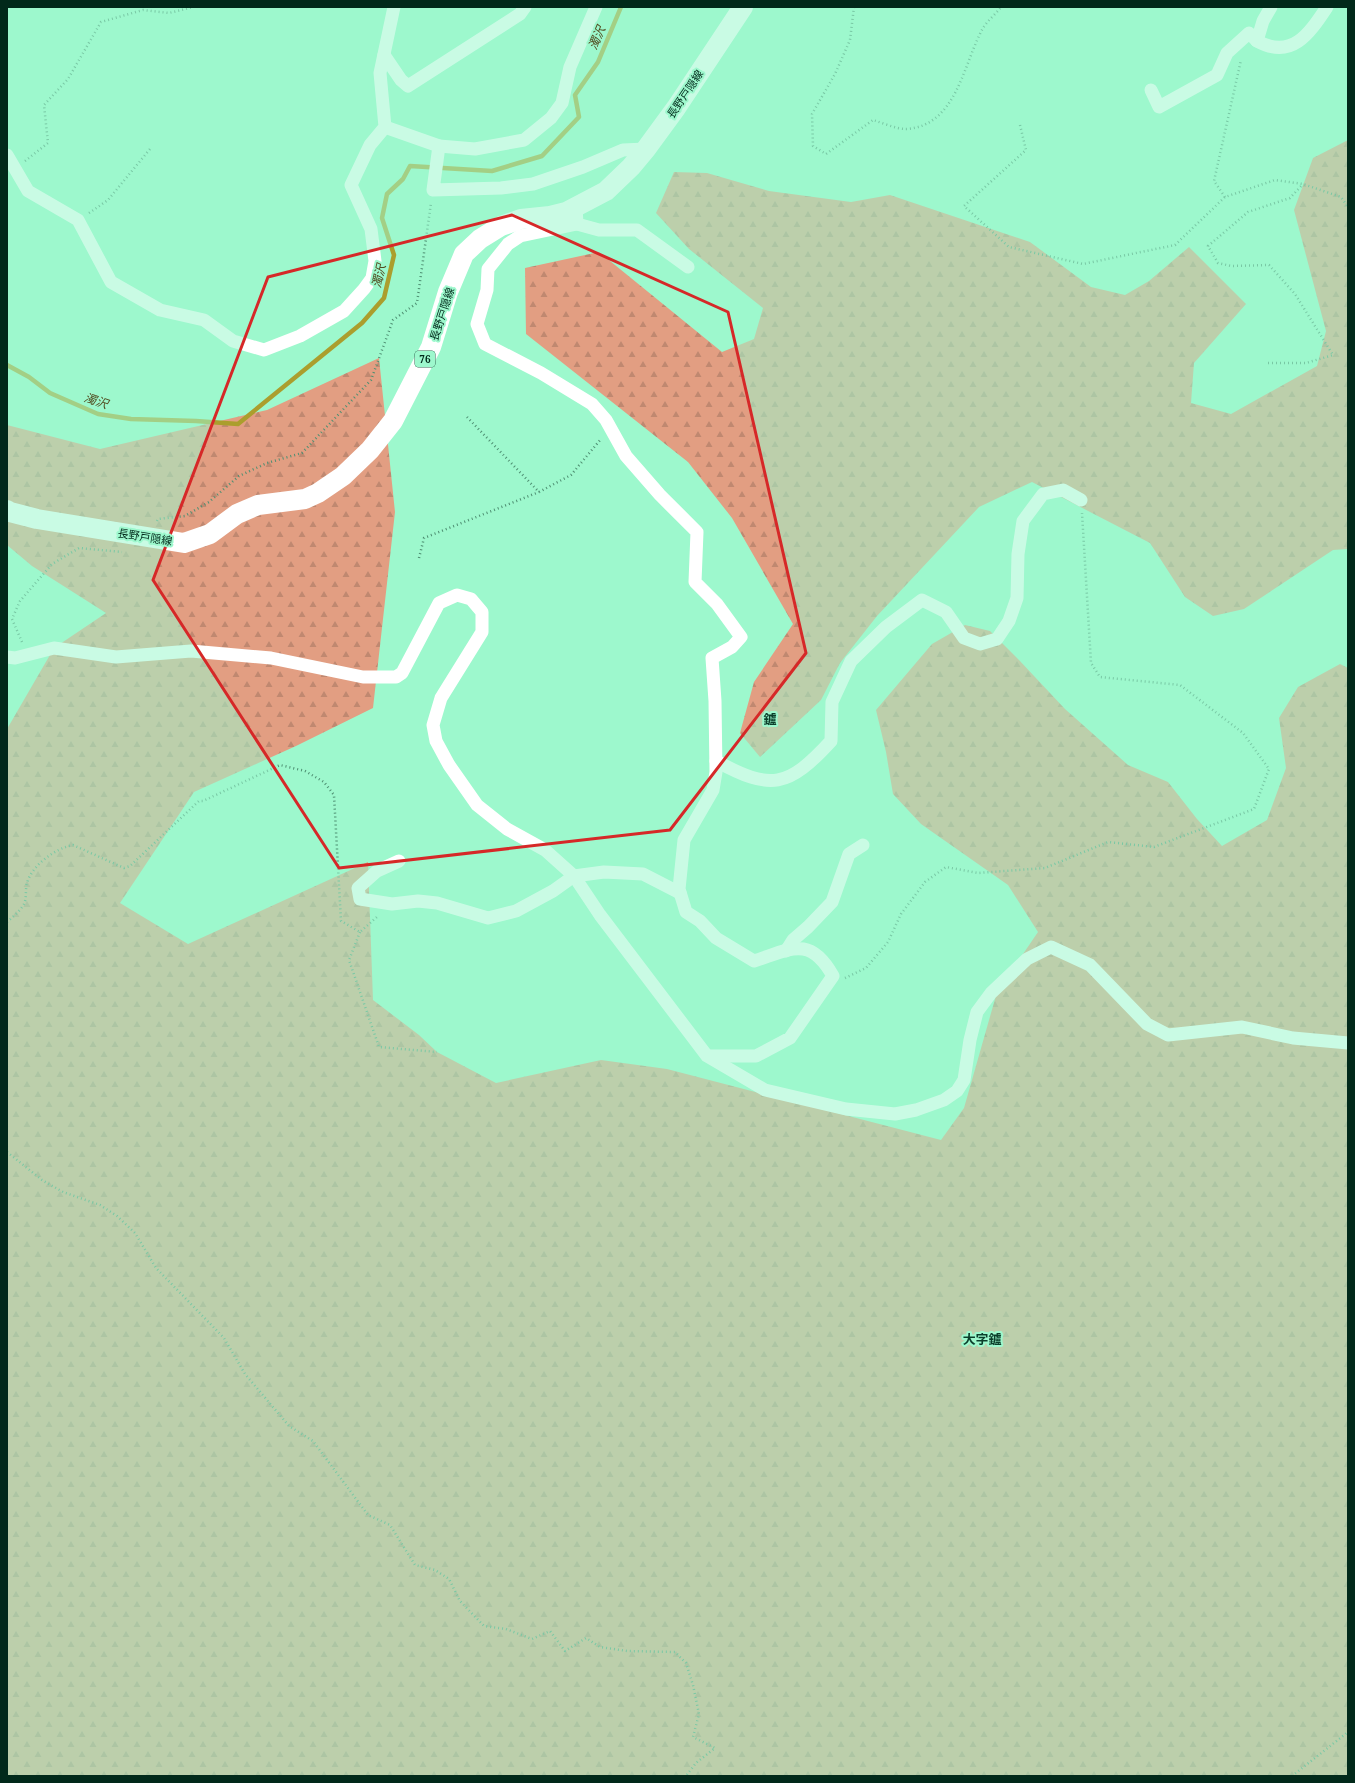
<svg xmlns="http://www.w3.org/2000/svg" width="1355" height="1783" font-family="'Noto Serif','Noto Sans JP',serif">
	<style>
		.forest { fill: url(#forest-firs) }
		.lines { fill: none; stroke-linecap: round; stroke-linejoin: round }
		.stream { stroke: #ab9e2d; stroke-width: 4.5 }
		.path { stroke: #4e8f72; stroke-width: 2.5; stroke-dasharray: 1 3; stroke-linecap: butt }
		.minor { stroke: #fff; stroke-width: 13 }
		.primary { stroke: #fff; stroke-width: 20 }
		.marked { fill: none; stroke: #d62828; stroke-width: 3; stroke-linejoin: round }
		.labels { text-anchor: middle; stroke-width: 4; stroke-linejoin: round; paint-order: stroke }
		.shield { fill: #9df8cd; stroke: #306750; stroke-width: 1 }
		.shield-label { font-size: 10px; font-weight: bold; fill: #01291a }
		.street-label { font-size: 11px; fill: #01291a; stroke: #9df8cd }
		.water-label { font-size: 12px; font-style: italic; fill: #524c20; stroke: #9df8cd }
		.quarter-label { font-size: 13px; font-weight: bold; fill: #0b3f2b; stroke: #9df8cd }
	</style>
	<defs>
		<pattern id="forest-firs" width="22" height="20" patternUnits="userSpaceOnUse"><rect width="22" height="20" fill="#e29e82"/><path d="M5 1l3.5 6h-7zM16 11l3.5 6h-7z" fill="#c08870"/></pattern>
	</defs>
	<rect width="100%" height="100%" fill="#9df8cd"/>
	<!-- forest -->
	<g class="forest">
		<path d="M1348,140V549L1333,550L1244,609L1213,616L1185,597L1150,543L1032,482L979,507L877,616L840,663L821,700L760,757L740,733L754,682L793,624L732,518L688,462L526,334L525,268L599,252L722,352L754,339L763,308L689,249L656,213L674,172L707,173L769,191L851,202L890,195L1030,242L1091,287L1125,295L1149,281L1189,247L1246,304L1194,363L1191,403L1231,414L1317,366L1326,331L1294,210L1313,158Z"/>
		<path d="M379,358L395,512L373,708L296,746L194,792L120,903L188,944L368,862L373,1000L419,1035L437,1052L496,1083L601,1060L667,1069L941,1140L964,1108L997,992L1038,932L1008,885L921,824L893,794L886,752L876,710L932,644L965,625L990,631L1019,660L1065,709L1128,765L1168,782L1197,819L1222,846L1267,820L1286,768L1279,718L1298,687L1340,664L1348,668V1776H7V729L54,648L106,613L32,566L7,545V425L100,449L267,410Z"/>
	</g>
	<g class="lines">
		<!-- stream -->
		<path class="stream" d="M7,365L29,377L50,393L98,414L131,419L196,421L238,424L362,323L384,298L394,255L382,218L387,194L403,179L410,166L492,171L542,156L579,117L575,95L598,62L621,7"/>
		<!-- path -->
		<g class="path">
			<path d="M854,7L850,40L835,74L812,114L813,146L826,154L873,120C883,123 896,129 906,129C957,126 963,64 983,28C988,20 996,14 1001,7"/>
			<path d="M1020,125L1026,150L964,206L1009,247L1083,264L1175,245L1225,197L1275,180L1303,184L1341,197L1348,207"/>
			<path d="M25,161L48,143L44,105L68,79L101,22L143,10L169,13L193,7"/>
			<path d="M1225,197L1214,181L1241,60"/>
			<path d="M89,213L108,200L150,149"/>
			<path d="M1268,363H1306L1333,355L1295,294L1269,265L1231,266L1218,263L1208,246L1248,212L1290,198L1303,184"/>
			<path d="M467,417L539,492L571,475L601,439"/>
			<path d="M157,521L158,519L185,516L209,502L239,476L267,463L302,453L371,380L393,320L417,303L431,203"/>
			<path d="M419,558L424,538L539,492"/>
			<path d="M22,642L12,619L20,601L52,564L79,548L122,552"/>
			<path d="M7,922C13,917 20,911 24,904C27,898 25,890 27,883C32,865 56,848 73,845L124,868L130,866L199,801H203L280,765L305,771L324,782L334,795L341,921L360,932L378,916"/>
			<path d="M360,932L349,960L379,1047L437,1052"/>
			<path d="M845,978L866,968L888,942L901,914L925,882L946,867L978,873L1045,868L1108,842L1154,847L1254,809L1269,769L1243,733L1180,685L1100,677L1091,663L1082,513"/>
			<path d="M7,1152L42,1180L63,1192L100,1205L117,1216L135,1233L156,1268L224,1338L245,1374L289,1426L313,1441L368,1515L390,1525L415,1565L435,1570L449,1579L460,1601L484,1626L506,1629L532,1639L550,1631L565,1651L586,1638L600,1647L627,1651L675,1652L686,1663L693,1685L699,1714L693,1737L715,1748L696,1763L686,1776"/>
			<path d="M1292,1776L1348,1732"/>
		</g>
		<!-- minor -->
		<g class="minor">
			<path d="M1271,7L1263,21L1257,41C1292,60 1309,34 1327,7"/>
			<path d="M384,55L401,80L408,86L520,14L525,7"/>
			<path d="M1151,90L1159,107L1217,75L1227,53L1249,33L1257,41"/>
			<path d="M385,127L439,146L433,190L501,188L533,184L583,167L623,150L646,149"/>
			<path d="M439,146L475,149L524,140L551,118L562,103L570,67L596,7"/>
			<path d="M7,155L28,191L78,220L111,282L160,310L204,320L233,341L264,350L300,336L344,311L364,289L372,278L375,261L371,229L351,185L370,145L385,127L380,73L394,7"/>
			<path d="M576,207L577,224L520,236L508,244L488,269L487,290L477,324L485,344L541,373L592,404L606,420L626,456L660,495L697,532L695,582L717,604L741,637L732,647L712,658L715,701L716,772L713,790L684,840L679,889L686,912L700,921L716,938L754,961C791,949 810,935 833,976L790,1038L756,1056H709"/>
			<path d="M577,224L599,230H637L688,267"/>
			<path d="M7,657L15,658L54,648L116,657L191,651L271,658L363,677H396L402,673L439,603L457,595L471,599L482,612V632L441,698L433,725L436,741L449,765L477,805L507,829L545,850L574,876L600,915L707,1056L765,1090L846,1109L895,1114L916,1110L944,1100L957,1091L964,1080L970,1040L977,1012L991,993L1027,959L1051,947L1090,965L1147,1024L1168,1035L1242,1027L1293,1038L1348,1043"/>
			<path d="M716,761C771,791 788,788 831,741L832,702L851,661L886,627L922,600L946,612L964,638L980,644L997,639L1009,621L1017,598L1018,554L1023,521L1043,494L1063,490L1081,500"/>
			<path d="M399,861L377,871L358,888L360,899L392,904L418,901L437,903L488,918L516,911L553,891L574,876L604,872L643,874L680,893"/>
			<path d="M786,951L793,940L808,927L832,902L849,854L863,845"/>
		</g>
		<!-- primary -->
		<path class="primary" d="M7,510L10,512L37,519L184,543L210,534L237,514L258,505L305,499L318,493L343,476L370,450L393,421L431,347L448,292L464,254L480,239L501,226L521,219L550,216L566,212L606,191L631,167L646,149L676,108L743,7"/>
	</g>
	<!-- marked area -->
	<path d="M0 0H1355V1783H0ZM512,215L728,312L806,653L670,830L339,868L153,580L268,277Z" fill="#9df8cd" fill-opacity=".55" fill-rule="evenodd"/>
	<path class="marked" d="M512,215L728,312L806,653L670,830L339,868L153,580L268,277Z"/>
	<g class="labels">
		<!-- shield labels -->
		<rect class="shield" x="415" y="351" width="20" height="16" rx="3"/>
		<g class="shield-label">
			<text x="425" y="363">76</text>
		</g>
		<!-- street labels -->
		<g class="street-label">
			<text transform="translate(685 94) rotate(-56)" y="4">長野戸隠線</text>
			<text transform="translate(442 314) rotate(-72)" y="4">長野戸隠線</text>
			<text transform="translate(145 537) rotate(9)" y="4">長野戸隠線</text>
		</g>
		<!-- water labels -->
		<g class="water-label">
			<text transform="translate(597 38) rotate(-67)" y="4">濁沢</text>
			<text transform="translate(379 276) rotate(-77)" y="4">濁沢</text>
			<text transform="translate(96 401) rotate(19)" y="4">濁沢</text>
		</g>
		<!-- quarter labels -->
		<g class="quarter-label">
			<text x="770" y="724">鑪</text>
			<text x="982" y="1344">大字鑪</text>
		</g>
	</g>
	<!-- border -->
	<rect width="1355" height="1783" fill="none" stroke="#01291a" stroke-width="16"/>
</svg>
